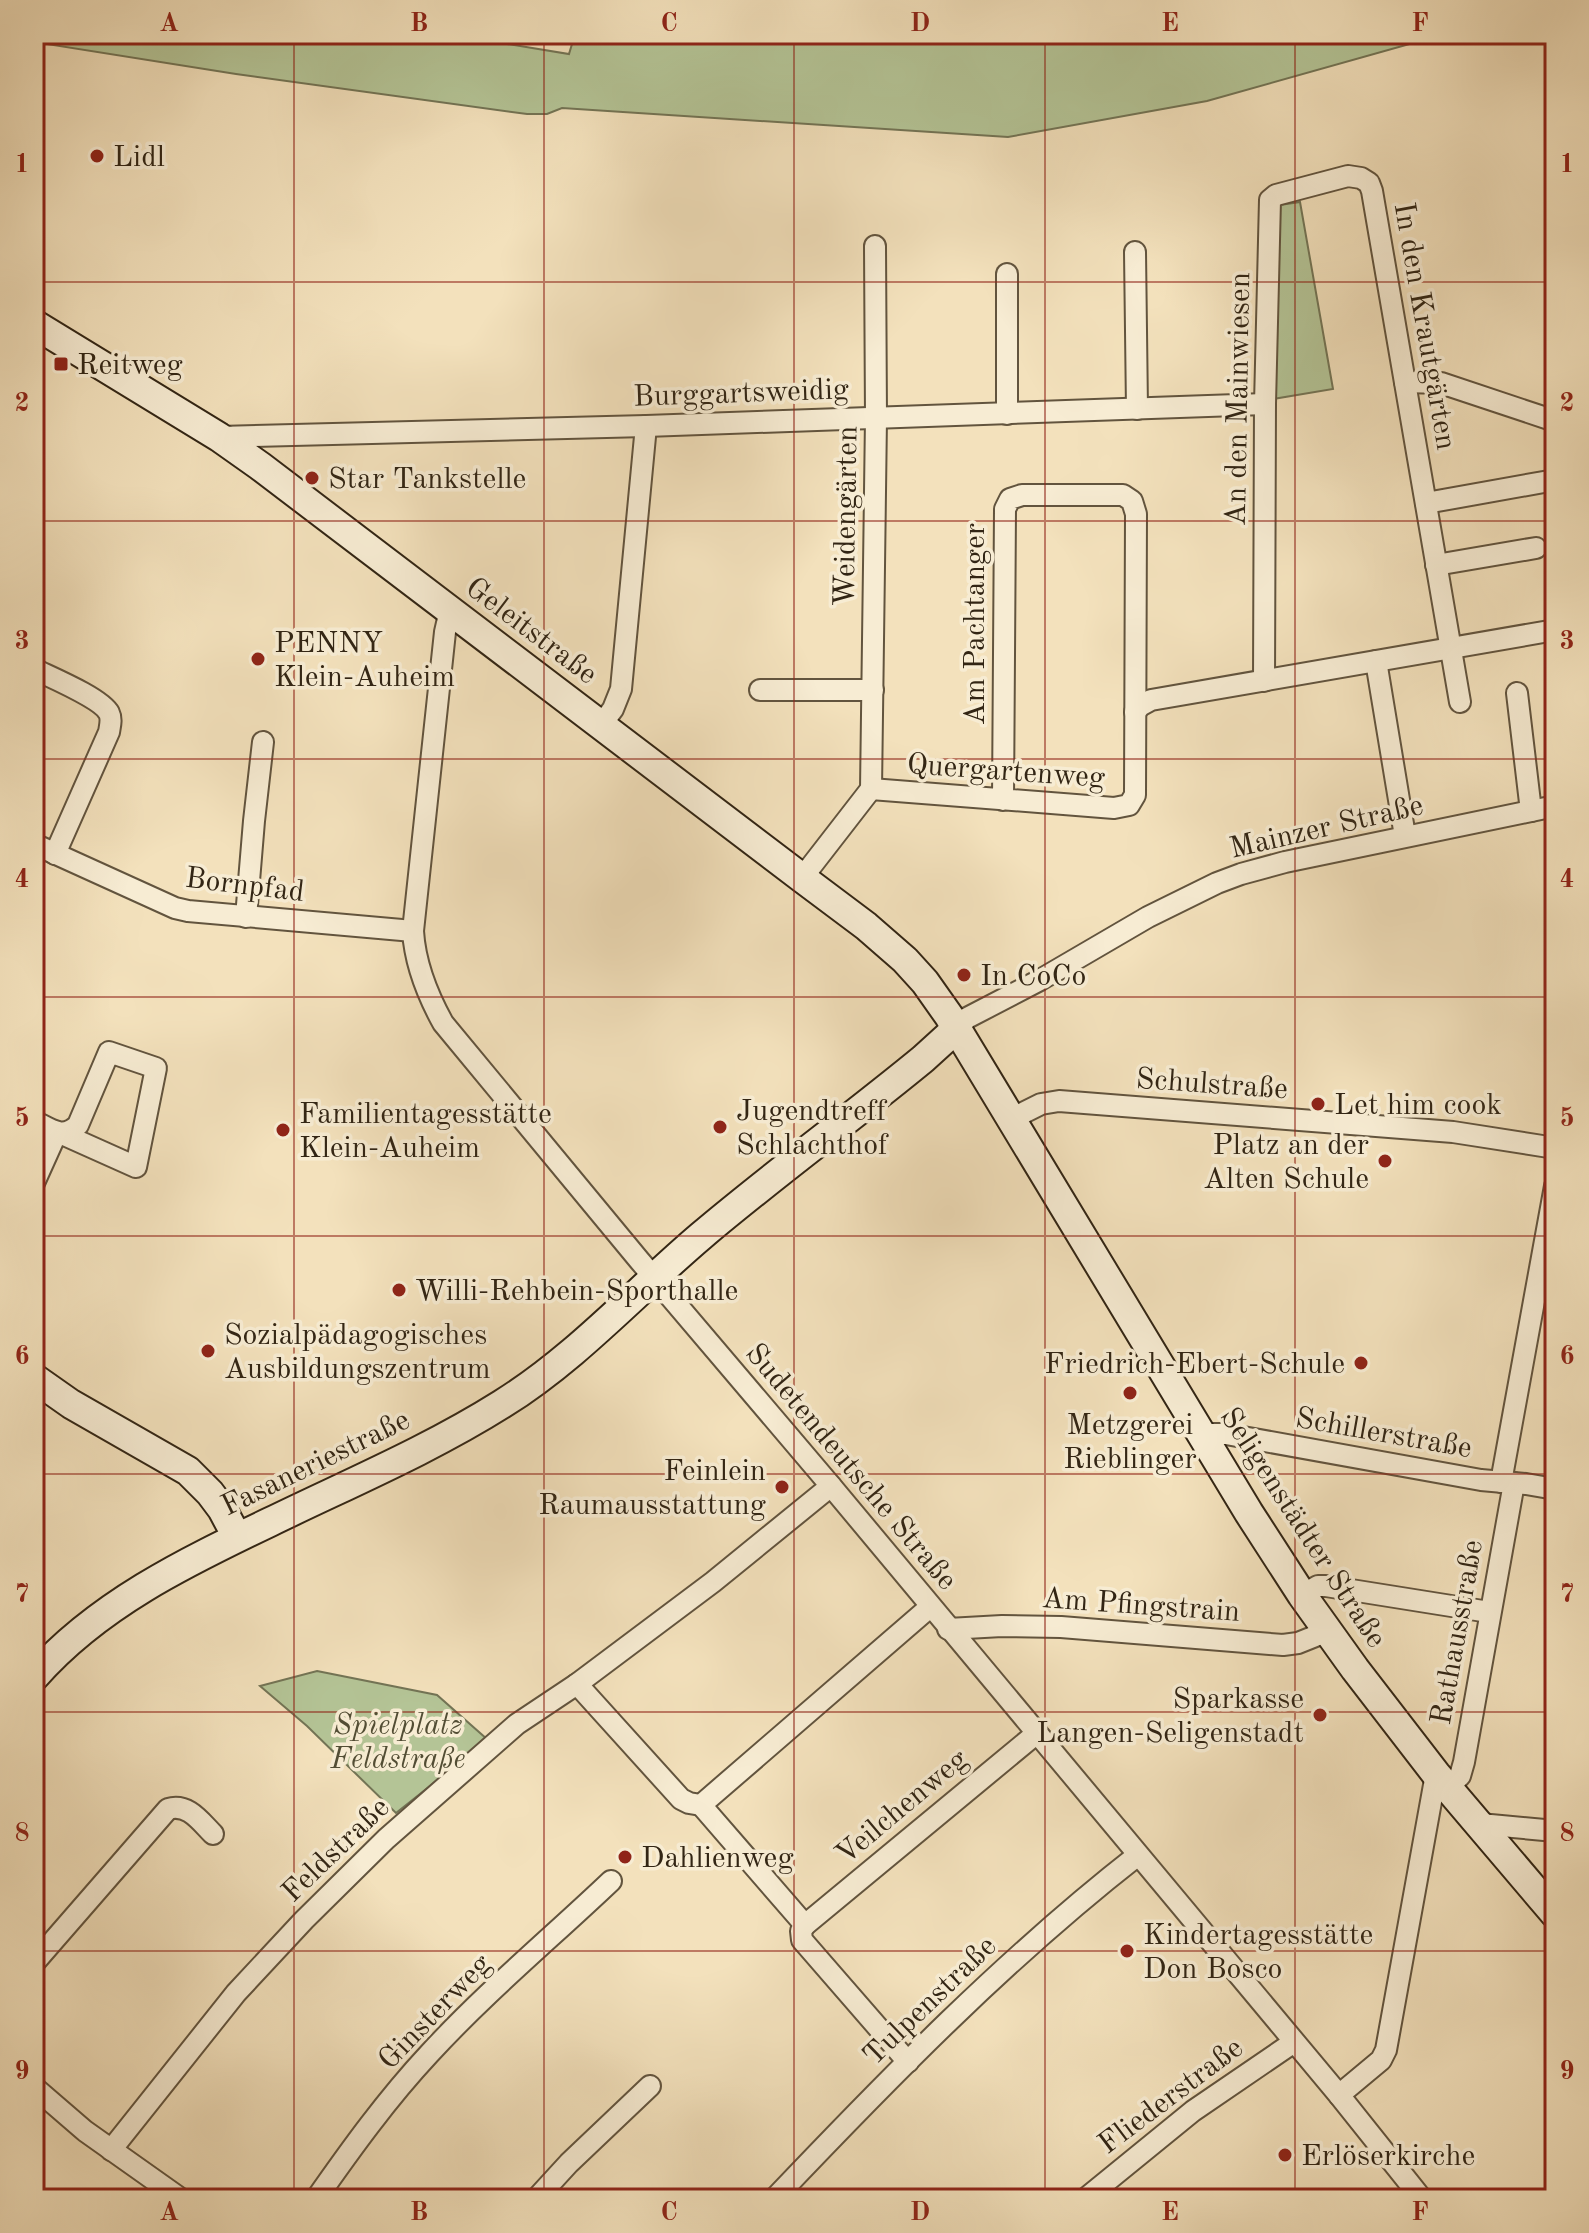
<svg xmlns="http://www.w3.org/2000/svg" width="1589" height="2233" font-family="'Old Standard TT',serif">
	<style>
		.green { fill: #b4c496; stroke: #737455; stroke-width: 2 }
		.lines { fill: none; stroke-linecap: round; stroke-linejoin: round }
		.street-casing { stroke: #62543e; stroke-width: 24 }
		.secondary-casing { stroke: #322514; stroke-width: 32 }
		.street { stroke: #f7ecd3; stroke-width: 20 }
		.secondary { stroke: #f7ecd3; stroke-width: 28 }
		.grid { fill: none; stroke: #8f2418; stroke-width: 2; stroke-opacity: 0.55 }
		.poi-dot { fill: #8f2418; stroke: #f7ecd3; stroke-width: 3 }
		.labels { text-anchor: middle; stroke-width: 7; stroke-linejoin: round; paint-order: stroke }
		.poi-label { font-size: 30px; fill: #322514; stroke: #f7ecd3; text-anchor: start }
		.street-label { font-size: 30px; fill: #322514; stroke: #f7ecd3 }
		.park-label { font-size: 30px; font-style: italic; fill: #524d34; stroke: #f7ecd3 }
		.neatline { fill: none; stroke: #8f2418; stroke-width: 3 }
		.grid-label { font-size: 26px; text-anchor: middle; font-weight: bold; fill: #8f2418 }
	</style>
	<rect width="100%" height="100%" fill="#f3e1bc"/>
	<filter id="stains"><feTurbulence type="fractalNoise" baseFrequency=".0025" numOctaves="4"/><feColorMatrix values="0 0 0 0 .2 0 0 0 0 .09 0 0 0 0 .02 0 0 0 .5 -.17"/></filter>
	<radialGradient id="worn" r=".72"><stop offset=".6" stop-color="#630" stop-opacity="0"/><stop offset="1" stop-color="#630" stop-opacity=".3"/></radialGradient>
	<!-- green -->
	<g class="green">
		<path d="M34,34H489V41L569,54L575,34H1445L1207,101L1008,137L562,108L547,114H527L236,74L34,42Z"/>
		<path d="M1300,202L1333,389L1273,399V206Z"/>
		<path d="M317,1671L437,1695L488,1740L396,1813L307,1726L260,1686Z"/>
	</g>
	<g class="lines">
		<defs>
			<g id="street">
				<path d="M1135,252L1137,409"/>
				<path d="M1405,382L1441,383L1555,421"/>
				<path d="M1007,414V274"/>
				<path d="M219,437L646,426L1265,404"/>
				<path d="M1426,503L1555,480"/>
				<path d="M1436,565L1536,548"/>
				<path d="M450,610L445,632L413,931C415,964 427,994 443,1023L639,1260L831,1486L1339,2095L1422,2199"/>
				<path d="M1376,661L1405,836"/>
				<path d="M34,669C50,677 101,698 109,713C112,719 110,726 109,732L55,854"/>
				<path d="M1264,681L1265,404L1270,200L1276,195L1348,176L1361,178L1369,183L1372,191L1460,702"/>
				<path d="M760,690H873"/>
				<path d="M1517,693L1531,811"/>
				<path d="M1135,712L1140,706L1151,700L1555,630"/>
				<path d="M601,725L613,709L621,689L646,426"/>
				<path d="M871,789L1114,808L1129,805L1135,795L1136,514L1132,501L1123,495H1022L1010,499L1005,509L1003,800"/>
				<path d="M34,844L175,908L188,911L413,931"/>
				<path d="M802,878L871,789L876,418L875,246"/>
				<path d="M246,917L254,821L263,742"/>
				<path d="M956,1029L967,1018L1040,980L1148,917L1217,883L1241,874L1285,862L1555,806"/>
				<path d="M1011,1119L1041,1104L1059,1101L1453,1132L1555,1148"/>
				<path d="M34,1121C51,1129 62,1140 78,1125L109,1052L156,1068L136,1167L60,1133"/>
				<path d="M34,1183L57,1132"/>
				<path d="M1202,1434H1226L1481,1480L1526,1484L1555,1489"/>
				<path d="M1501,1482L1555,1186"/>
				<path d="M1302,1595L1318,1586H1326L1489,1612"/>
				<path d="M948,1629L1002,1626L1061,1627L1283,1645L1298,1643L1328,1631"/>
				<path d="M577,1684L681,1799L689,1803L701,1805L930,1607"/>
				<path d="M1448,1787L1460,1776L1464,1762L1514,1483"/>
				<path d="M701,1805L805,1925"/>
				<path d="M1480,1824L1555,1831"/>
				<path d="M34,1963L168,1809C188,1803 200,1821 213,1834"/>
				<path d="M908,2062L802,1940L801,1931L805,1925L1037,1733"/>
				<path d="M34,2087L85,2131L181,2199"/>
				<path d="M1339,2095L1381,2060L1386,2050L1436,1774"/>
				<path d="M111,2150L236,1993L304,1920L386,1839L517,1724L577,1684L713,1582L831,1486"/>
				<path d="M316,2199C351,2149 387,2099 429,2054C486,1992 551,1938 611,1881"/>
				<path d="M536,2199L569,2163L650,2086"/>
				<path d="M774,2199C889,2078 1006,1958 1138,1855"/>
				<path d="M1085,2199L1193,2111L1294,2042"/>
			</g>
			<g id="secondary">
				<path d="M34,324L219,437L260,466L802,878L866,926L905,960L925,982L949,1016L1249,1513L1302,1595L1355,1669L1436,1774L1555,1914"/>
				<path d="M34,1378L71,1404L188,1471L210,1493L222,1509L237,1537"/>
				<path d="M34,1677C97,1605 186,1562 270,1522C348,1484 429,1450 502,1404C576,1358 635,1292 701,1236C773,1175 850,1119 923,1059L956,1029"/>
			</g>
		</defs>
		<!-- street casing -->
		<use href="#street" class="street-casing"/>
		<!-- secondary casing -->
		<use href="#secondary" class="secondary-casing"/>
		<!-- street -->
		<use href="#street" class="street"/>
		<!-- secondary -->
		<use href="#secondary" class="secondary"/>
	</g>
	<!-- grid -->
	<path class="grid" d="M294,34V2199M544,34V2199M794,34V2199M1045,34V2199M1295,34V2199M34,282H1555M34,521H1555M34,759H1555M34,997H1555M34,1236H1555M34,1474H1555M34,1712H1555M34,1951H1555"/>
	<!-- markers -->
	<g class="poi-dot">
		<circle cx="97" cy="156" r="8"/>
		<rect x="53" y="356" width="16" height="16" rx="4"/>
		<circle cx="312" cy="478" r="8"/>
		<circle cx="258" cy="659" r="8"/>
		<circle cx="964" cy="975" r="8"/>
		<circle cx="1318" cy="1104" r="8"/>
		<circle cx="720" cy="1127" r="8"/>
		<circle cx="283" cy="1130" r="8"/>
		<circle cx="1385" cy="1161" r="8"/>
		<circle cx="399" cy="1290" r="8"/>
		<circle cx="208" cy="1351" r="8"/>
		<circle cx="1361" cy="1363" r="8"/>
		<circle cx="1130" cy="1393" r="8"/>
		<circle cx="782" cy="1487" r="8"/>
		<circle cx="1320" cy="1715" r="8"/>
		<circle cx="625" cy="1857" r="8"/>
		<circle cx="1127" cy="1951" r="8"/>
		<circle cx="1285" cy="2155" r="8"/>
	</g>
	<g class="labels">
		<!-- poi labels -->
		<g class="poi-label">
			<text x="113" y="166">Lidl</text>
			<text x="77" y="374">Reitweg</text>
			<text x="328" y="488">Star Tankstelle</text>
			<text x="274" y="652">PENNY<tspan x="274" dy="34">Klein-Auheim</tspan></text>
			<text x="980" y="985">In CoCo</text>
			<text x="1334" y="1114">Let him cook</text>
			<text x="736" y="1120">Jugendtreff<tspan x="736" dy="34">Schlachthof</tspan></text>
			<text x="299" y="1123">Familientagesstätte<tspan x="299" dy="34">Klein-Auheim</tspan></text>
			<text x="1369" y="1154" text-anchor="end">Platz an der<tspan x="1369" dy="34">Alten Schule</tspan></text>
			<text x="415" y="1300">Willi-Rehbein-Sporthalle</text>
			<text x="224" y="1344">Sozialpädagogisches<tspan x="224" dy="34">Ausbildungszentrum</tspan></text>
			<text x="1345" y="1373" text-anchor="end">Friedrich-Ebert-Schule</text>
			<text x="1130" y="1434" text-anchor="middle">Metzgerei<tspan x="1130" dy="34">Rieblinger</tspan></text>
			<text x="766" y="1480" text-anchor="end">Feinlein<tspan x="766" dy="34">Raumausstattung</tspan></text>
			<text x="1304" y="1708" text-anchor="end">Sparkasse<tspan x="1304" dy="34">Langen-Seligenstadt</tspan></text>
			<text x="641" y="1867">Dahlienweg</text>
			<text x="1143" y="1944">Kindertagesstätte<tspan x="1143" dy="34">Don Bosco</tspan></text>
			<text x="1301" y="2165">Erlöserkirche</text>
		</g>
		<!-- street labels -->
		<g class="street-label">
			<text transform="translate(1426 326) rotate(80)" y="10">In den Krautgärten</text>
			<text transform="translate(741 392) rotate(-2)" y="10">Burggartsweidig</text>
			<text transform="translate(1237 399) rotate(-89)" y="10">An den Mainwiesen</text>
			<text transform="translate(845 516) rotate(-89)" y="10">Weidengärten</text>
			<text transform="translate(974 624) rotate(-90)" y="10">Am Pachtanger</text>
			<text transform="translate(532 630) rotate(37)" y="10">Geleitstraße</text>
			<text transform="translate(1006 770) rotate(4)" y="10">Quergartenweg</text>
			<text transform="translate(1326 826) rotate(-13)" y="10">Mainzer Straße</text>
			<text transform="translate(245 884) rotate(7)" y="10">Bornpfad</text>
			<text transform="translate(1212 1083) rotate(4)" y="10">Schulstraße</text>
			<text transform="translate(1384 1432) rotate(10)" y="10">Schillerstraße</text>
			<text transform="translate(315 1462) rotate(-26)" y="10">Fasaneriestraße</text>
			<text transform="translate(852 1466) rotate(50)" y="10">Sudetendeutsche Straße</text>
			<text transform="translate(1304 1527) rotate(57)" y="10">Seligenstädter Straße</text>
			<text transform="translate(1141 1604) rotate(4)" y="10">Am Pfingstrain</text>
			<text transform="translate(1456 1632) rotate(-80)" y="10">Rathausstraße</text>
			<text transform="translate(901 1806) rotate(-40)" y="10">Veilchenweg</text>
			<text transform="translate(335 1849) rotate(-44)" y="10">Feldstraße</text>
			<text transform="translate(929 2000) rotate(-44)" y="10">Tulpenstraße</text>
			<text transform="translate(434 2011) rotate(-46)" y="10">Ginsterweg</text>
			<text transform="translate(1170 2095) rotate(-37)" y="10">Fliederstraße</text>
		</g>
		<!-- park labels -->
		<g class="park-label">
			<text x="398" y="1734">Spielplatz<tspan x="398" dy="34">Feldstraße</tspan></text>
		</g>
	</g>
	<!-- margin -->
	<rect width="1589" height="2233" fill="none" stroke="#f3e1bc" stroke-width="88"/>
	<rect x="44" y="44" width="1501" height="2145" class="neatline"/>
	<g class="grid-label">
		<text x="169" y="31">A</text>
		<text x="419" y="31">B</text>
		<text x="669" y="31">C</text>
		<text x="920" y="31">D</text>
		<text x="1170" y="31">E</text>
		<text x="1420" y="31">F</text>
		<text x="22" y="172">1</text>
		<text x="1567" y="172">1</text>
		<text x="22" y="411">2</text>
		<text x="1567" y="411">2</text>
		<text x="22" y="649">3</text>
		<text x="1567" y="649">3</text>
		<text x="22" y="887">4</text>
		<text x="1567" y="887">4</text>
		<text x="22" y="1126">5</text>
		<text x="1567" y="1126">5</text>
		<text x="22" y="1364">6</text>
		<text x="1567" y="1364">6</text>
		<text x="22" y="1602">7</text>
		<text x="1567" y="1602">7</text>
		<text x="22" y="1841">8</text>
		<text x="1567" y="1841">8</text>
		<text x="22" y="2079">9</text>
		<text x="1567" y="2079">9</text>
		<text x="169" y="2220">A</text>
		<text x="419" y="2220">B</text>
		<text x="669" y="2220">C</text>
		<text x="920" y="2220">D</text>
		<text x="1170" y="2220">E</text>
		<text x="1420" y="2220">F</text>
	</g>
	<rect width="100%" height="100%" filter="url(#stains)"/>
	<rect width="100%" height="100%" fill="url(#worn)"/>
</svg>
